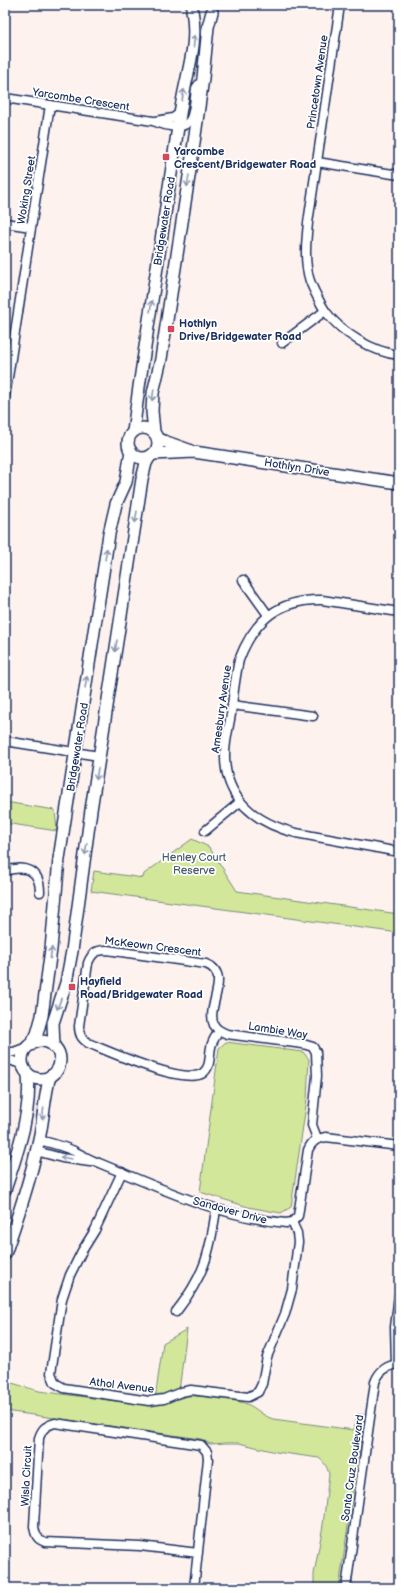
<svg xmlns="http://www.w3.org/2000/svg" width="404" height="1593" font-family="'Balsamiq Sans',sans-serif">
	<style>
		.green { fill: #d3e79b; stroke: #778b7c }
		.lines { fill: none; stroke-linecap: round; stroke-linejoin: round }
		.street-casing { stroke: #1b2f5e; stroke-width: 11 }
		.secondary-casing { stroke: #1b2f5e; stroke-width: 14 }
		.street { stroke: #fff; stroke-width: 8 }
		.secondary { stroke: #fff; stroke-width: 11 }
		.oneway { stroke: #8d97ae }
		.poi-dot { fill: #d1495b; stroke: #fff; stroke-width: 1.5 }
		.labels { text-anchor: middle; stroke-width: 3.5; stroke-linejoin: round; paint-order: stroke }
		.street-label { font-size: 11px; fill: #1b2f5e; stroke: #fff }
		.poi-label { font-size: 11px; font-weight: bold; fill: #1b2f5e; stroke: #fff; text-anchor: start }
		.park-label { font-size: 11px; fill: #495d6d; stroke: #fff }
	</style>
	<rect width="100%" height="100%" fill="#fef2ef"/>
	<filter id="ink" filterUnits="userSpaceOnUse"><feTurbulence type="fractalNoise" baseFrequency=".025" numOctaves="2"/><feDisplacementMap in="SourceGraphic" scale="8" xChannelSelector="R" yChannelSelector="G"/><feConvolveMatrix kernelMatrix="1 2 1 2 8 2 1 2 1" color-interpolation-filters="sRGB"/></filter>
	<g filter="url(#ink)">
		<!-- green -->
		<g class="green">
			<path d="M5,802L55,810L57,831L5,823Z"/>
			<path d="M192,839L209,847L237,891L399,914V933L91,891L94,871L143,878L144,874Z"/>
			<path d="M226,1042L303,1052L309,1059L307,1099L291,1207L281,1213L248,1207L200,1192L219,1048Z"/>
			<path d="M187,1329L178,1399C181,1398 184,1397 187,1396C197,1395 238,1400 247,1404C258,1409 261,1415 273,1419L354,1430L357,1414L364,1415L339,1588H314V1574L323,1525L329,1474C327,1467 325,1463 319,1458L276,1452L239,1443H226L210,1444L201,1439L5,1411V1381L39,1391L154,1406L163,1343Z"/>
		</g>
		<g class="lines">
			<defs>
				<g id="street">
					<path d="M340,5L308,223C306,242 304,263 310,281C313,289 321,305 326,312C342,333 372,352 399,355"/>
					<path d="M5,98L153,121C163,125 183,132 190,120C194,114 195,96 196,88L199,84"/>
					<path d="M156,121L173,118L180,113"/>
					<path d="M317,162L399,175"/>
					<path d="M5,223L31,227"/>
					<path d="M282,343L325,311"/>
					<path d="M5,397L50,105"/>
					<path d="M243,580L268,615"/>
					<path d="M399,612L322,600C279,599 254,620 239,660C235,678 233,696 231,714C229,727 225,741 225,754C224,799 256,823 296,833L399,852"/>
					<path d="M232,705L313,716"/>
					<path d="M5,741L99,756"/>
					<path d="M205,831L240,802"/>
					<path d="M5,871C25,865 40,869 40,892"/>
					<path d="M219,1031C216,1036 212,1041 211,1047C209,1056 211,1067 203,1073C185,1086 108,1051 88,1043C81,1038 79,1034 79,1026L88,963C92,953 96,950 107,950L206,964C233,974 205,1007 214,1025C217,1030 222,1032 227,1034L303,1044L313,1047L316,1052L317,1076L312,1125L317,1138"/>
					<path d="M5,1052H14L27,1047"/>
					<path d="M5,1058L23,1065"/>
					<path d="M39,1140C51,1143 63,1146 74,1151C82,1155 90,1160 99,1163C160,1188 220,1217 286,1223L292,1222L298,1216L308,1150C312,1141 316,1139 326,1137L399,1146"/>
					<path d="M36,1151L62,1158L90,1162"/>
					<path d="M122,1172L95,1230L82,1251L70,1275L62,1299L51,1373L55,1383L64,1388L149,1401L164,1399L181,1392L191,1390L248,1397L258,1392L262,1384L267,1357L285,1314L292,1289L298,1242L297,1233L292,1222"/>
					<path d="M176,1312C204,1276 210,1254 216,1209"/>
					<path d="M396,1364L395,1327L399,1295"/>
					<path d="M194,1588L208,1459L207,1452L201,1445L55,1423C45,1426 42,1429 39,1438L34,1526C35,1535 37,1539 45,1542L140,1546L198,1553"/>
					<path d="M346,1588L375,1382C379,1371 388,1365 399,1364"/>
				</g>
				<g id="secondary">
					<circle cx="143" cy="443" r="15"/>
					<path d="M133,432L139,387L178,127C180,114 182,100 185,87C191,59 197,39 192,10"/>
					<path d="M154,432L152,411L153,393L161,359L192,157L203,78L208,27L212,12"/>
					<path d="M158,439L189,450"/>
					<path d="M153,454L194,452L399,483"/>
					<circle cx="41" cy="1060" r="19"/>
					<path d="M31,1045L37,1034L42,1016L51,949L59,859L109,534L116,504L126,482L131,451"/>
					<path d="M54,1047L53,1023L66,983L72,951L91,810L142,479L146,463L150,456"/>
					<path d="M5,1190C17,1153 32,1113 28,1074"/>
					<path d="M5,1254C18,1216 31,1178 39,1139C44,1118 44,1097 50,1076"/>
				</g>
			</defs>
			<!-- street casing -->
			<use href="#street" class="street-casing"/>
			<!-- secondary casing -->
			<use href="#secondary" class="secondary-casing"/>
			<!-- street -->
			<use href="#street" class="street"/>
			<!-- secondary -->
			<use href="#secondary" class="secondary"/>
		</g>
		<!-- one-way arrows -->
		<defs><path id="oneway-shaft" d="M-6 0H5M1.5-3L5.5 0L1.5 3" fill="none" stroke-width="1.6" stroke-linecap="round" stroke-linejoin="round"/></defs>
		<g class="oneway">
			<use href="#oneway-shaft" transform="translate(194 41) rotate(-85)"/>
			<use href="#oneway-shaft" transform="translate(183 95) rotate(-81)"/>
			<use href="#oneway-shaft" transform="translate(188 181) rotate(99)"/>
			<use href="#oneway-shaft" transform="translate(151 306) rotate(-81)"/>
			<use href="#oneway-shaft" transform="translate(153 395) rotate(99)"/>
			<use href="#oneway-shaft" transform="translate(136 517) rotate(99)"/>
			<use href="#oneway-shaft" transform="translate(106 554) rotate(-81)"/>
			<use href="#oneway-shaft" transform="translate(116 646) rotate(99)"/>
			<use href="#oneway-shaft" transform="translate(86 682) rotate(-81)"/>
			<use href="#oneway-shaft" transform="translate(97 774) rotate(99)"/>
			<use href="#oneway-shaft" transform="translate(86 849) rotate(98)"/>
			<use href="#oneway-shaft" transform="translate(51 953) rotate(-83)"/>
			<use href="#oneway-shaft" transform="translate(59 1004) rotate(110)"/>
			<use href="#oneway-shaft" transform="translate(43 1114) rotate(96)"/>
			<use href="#oneway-shaft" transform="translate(66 1158) rotate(-171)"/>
		</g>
	</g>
	<!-- markers -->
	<g class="poi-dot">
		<rect x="162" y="153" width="8" height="8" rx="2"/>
		<rect x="167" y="325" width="8" height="8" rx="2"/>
		<rect x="68" y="983" width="8" height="8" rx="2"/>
	</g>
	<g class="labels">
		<!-- street labels -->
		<g class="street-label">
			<text transform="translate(317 82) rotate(-82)" y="4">Princetown Avenue</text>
			<text transform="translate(81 99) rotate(9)" y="4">Yarcombe Crescent</text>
			<text transform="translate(26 190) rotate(-81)" y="4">Woking Street</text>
			<text transform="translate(164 221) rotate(-81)" y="4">Bridgewater Road</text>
			<text transform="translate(297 467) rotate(9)" y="4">Hothlyn Drive</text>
			<text transform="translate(221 709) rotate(-82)" y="4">Amesbury Avenue</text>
			<text transform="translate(77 747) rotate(-81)" y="4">Bridgewater Road</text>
			<text transform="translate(153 946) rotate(7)" y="4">McKeown Crescent</text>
			<text transform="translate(278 1030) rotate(9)" y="4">Lambie Way</text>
			<text transform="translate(230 1210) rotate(15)" y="4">Sandover Drive</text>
			<text transform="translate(122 1385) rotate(7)" y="4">Athol Avenue</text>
			<text transform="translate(352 1468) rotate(-82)" y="4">Santa Cruz Boulevard</text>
			<text transform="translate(26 1476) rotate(-87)" y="4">Wisla Circuit</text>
		</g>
		<!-- poi labels -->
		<g class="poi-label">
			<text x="174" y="155">Yarcombe<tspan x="174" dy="13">Crescent/Bridgewater Road</tspan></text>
			<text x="179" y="327">Hothlyn<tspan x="179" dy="13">Drive/Bridgewater Road</tspan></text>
			<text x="80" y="985">Hayfield<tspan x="80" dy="13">Road/Bridgewater Road</tspan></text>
		</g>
		<!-- park labels -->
		<g class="park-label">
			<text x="194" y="861">Henley Court<tspan x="194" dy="13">Reserve</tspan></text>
		</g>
	</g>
	<!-- margin -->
	<rect width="404" height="1593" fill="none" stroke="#fff" stroke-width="20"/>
	<rect x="10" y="10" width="384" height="1573" fill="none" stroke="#1b2f5e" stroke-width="1.5" filter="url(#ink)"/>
</svg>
